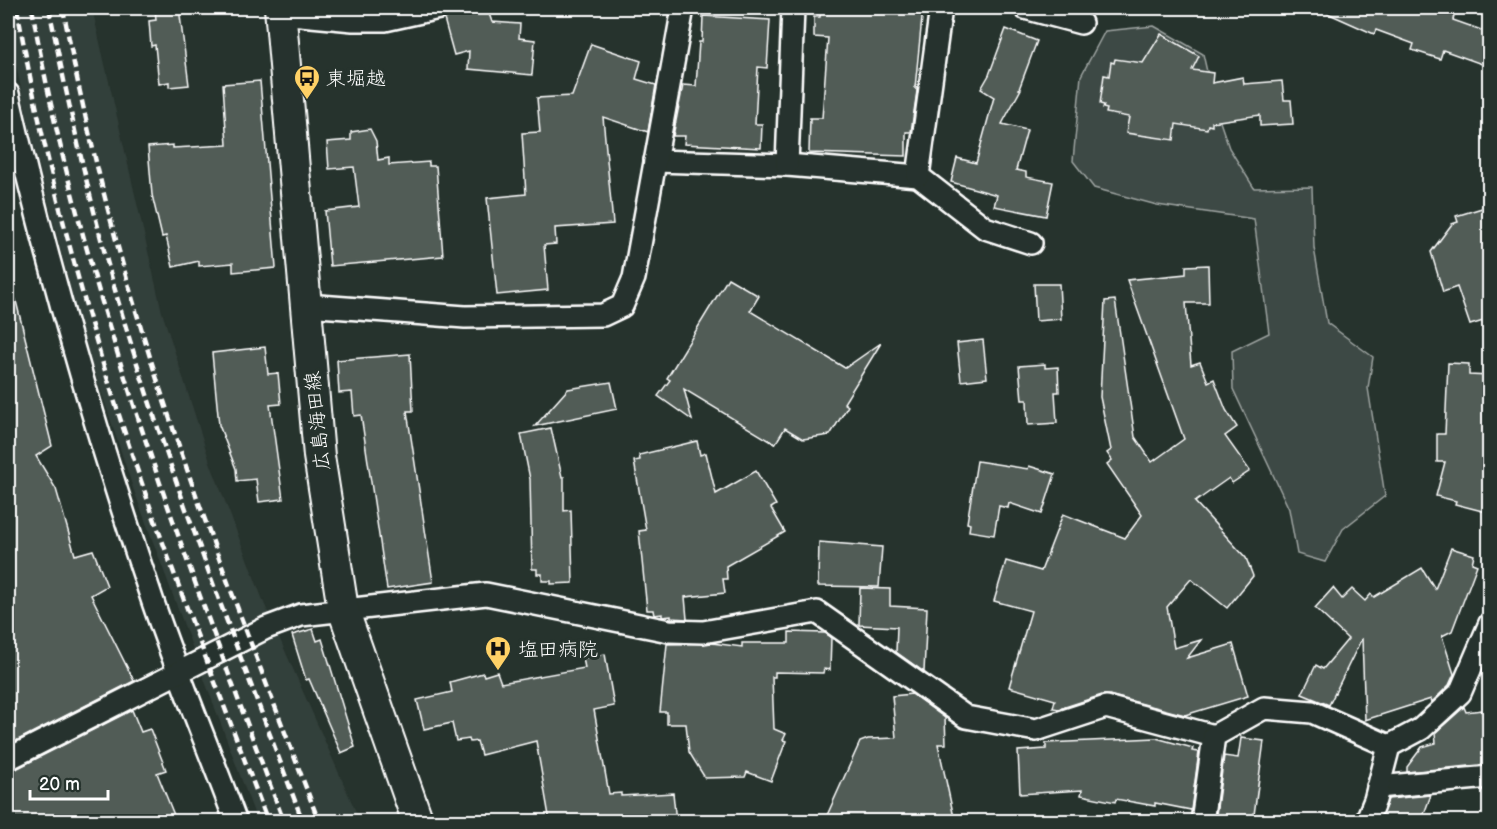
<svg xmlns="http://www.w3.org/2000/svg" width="1497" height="829" font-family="'Balsamiq Sans','Klee One',sans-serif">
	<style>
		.built { fill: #333f3a }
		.green { fill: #3e4944; stroke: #9ea4a2; stroke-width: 1.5 }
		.building { fill: #515c57; stroke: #fff; stroke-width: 1.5 }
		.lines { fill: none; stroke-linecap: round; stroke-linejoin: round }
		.street-casing { stroke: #fff; stroke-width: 26 }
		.secondary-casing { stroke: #fff; stroke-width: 34 }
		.street { stroke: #26332d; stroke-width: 21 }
		.secondary { stroke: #26332d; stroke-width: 30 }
		.rail { stroke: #fff; stroke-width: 4.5; stroke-dasharray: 9 4.5; stroke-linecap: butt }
		.labels { text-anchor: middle; stroke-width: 6; stroke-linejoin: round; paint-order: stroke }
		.poi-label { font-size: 20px; fill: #fff; stroke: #26332d; text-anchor: start }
		.street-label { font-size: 20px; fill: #fff; stroke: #26332d }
	</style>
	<rect width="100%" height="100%" fill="#26332d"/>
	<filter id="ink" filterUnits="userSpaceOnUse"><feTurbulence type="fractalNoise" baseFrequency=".0167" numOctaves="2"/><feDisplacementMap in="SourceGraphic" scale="12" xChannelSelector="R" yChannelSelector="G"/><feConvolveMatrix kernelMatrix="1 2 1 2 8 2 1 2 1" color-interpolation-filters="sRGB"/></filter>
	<g filter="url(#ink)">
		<!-- built -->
		<path class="built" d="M8,8H92L162,312L210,462L264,603L360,821H257L133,488L83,337L29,126L8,28Z"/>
		<!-- green -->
		<path class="green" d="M1154,26L1203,54L1215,107L1229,148L1254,188L1312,187L1314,248L1327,323L1373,357L1368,388L1385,496L1343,529L1325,562L1297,554L1289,509L1233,389L1232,351L1269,333L1254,219L1157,205L1094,188L1073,161L1081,76L1105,31Z"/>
		<!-- building -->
		<g class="building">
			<path d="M155,8H179L189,85L169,87V82L159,84L155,45L151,46L149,21L156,20Z"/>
			<path d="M457,8H487L492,22L520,24L519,38L535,40L532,75L468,69L469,51L454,55L444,19L448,17L451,9Z"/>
			<path d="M821,8H923L915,88H917V91L911,132H906V156L809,153L810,118H822L828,38L814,37V17H820Z"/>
			<path d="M1316,8H1428L1454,15L1453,20L1490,33V67L1443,50L1440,59L1412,50L1414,44L1376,30L1374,34Z"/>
			<path d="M703,16L770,20L767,68L758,67L755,124H762L761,148L684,144L685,136H673L683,85L696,86L699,42H702Z"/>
			<path d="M1006,29L1037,41L1019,89H1021L1002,124L1027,130L1016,170L1026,172V177L1053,182L1046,216L994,206L997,195L951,182L957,158L976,163L994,97L981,89L989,75Z"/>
			<path d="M1161,34L1199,56L1192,70L1213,73L1212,83L1243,77L1244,84L1282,81L1284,100H1291L1293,124L1260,126V115L1212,122V126L1208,125L1207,129L1176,124L1174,140L1126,133L1129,117L1106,113L1107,109L1103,108L1104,105L1100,104L1104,75L1109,76L1111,62L1114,63L1115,59L1143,63Z"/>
			<path d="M591,44L641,61L636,79L656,85L648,132L603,117L613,224L555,228L556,244L544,245L548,290L497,295L487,198L526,194L522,133L540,132L537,98L572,96Z"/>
			<path d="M260,81L276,268L233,272V263L199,266V261L173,267L166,236L162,237L152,195L148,147L173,145V148L227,145L223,84Z"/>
			<path d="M370,129L376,141L378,160L389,158V165L429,162V166H436L443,256L330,266L325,211L359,207L354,167L329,169L327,142L351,140V132Z"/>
			<path d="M1482,208L1490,232V319L1470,325L1457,287L1443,292L1431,252L1452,224L1458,222L1456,216Z"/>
			<path d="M1208,265L1209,303H1186L1191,365L1200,362L1208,382L1214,379L1226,410L1237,427L1225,436L1250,471L1232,483L1229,478L1195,502L1246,558L1253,576L1227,608L1191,579L1167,607L1174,648L1201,640L1187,658L1233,644L1248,696L1185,715L1109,695H1102L1059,709L1053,708L1055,700L1009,687L1031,611L994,601L1006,561L1041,571L1063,514L1125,538L1142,515L1107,464L1112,460L1107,453L1111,450L1100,397L1105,301L1115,300L1135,437L1152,462L1184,439L1127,280L1186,274V266Z"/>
			<path d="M728,278L759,296L750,311L845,368L881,343L844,403L848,406L830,435L803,439L785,428L775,444L684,389L692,420L658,396L670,380L667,378Z"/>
			<path d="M1034,284H1059L1061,319L1036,321Z"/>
			<path d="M15,297L52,446L36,456L56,489L75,555L93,550L107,586L91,595L134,681L8,745V298Z"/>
			<path d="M983,340L987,378L961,381L957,343Z"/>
			<path d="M265,347L268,374L278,373L281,404L270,405L283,499L259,502L256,479L237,481L236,469L219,425L212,353Z"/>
			<path d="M410,354L413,411H407L433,582L387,589L361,415L354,416L352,392L339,393L337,360Z"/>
			<path d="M1448,363L1469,364V375L1490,376V513L1455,504L1456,501L1436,496L1445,462H1437V434H1445Z"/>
			<path d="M1045,364V368L1058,367L1059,392H1055L1057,423L1028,425L1027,400H1022L1019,366Z"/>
			<path d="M611,382L617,409L535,426L568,389Z"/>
			<path d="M551,428L562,477H564V511L571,510L573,583L551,584V581H542V574H537V569H532L530,479L521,434Z"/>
			<path d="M697,441L700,455L706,453L716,494L756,471L776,505L771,508L785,532L726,566L727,579H723L725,593L685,597L687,619L671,618V616L662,617V614L654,615L653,610H647L639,531L646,530L634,461L640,460L639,455Z"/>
			<path d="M977,461L1028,469L1029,466L1055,474L1042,514L1009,503L1008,508L999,506L994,535L969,531L970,524L967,523Z"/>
			<path d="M819,542L882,547L879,587L818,586Z"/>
			<path d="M1451,548L1474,555L1472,563L1477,565L1452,631L1442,636L1454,674L1449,685L1432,702L1431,699L1365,720L1362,638L1329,705L1302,694L1316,665L1323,669L1348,639L1315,608L1333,588L1342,599L1352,589L1365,601L1371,594L1374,597L1422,568L1435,589Z"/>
			<path d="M860,588L890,589V606L927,608L924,672L896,652L897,627L859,625Z"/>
			<path d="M313,629L317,641L322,639L355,747L341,753L309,679L306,680L292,635Z"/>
			<path d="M789,632L825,633L831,637L830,670L824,669L823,673L775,672V677H772L774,729L786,734L783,740L786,741L771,781L747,772L745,777L705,778L689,752L686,724H667V712H660L667,644L712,643L742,647V643H789Z"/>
			<path d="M605,654L614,706L594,710L609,794L621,793V796L673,793L676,822H550L536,741L481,755L477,741L470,742L469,739L456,741L452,723L424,729L417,700L452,692L450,682L483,673L484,676L497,672L501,683L585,668L583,658Z"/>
			<path d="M912,694L945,718L946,744H938L955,822H824L860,742L868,739L896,738L892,696Z"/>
			<path d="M1464,707L1466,712L1482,710L1483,718L1490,717V764L1407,772V767L1422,747L1436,743L1435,733Z"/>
			<path d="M132,710L141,732L150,729L166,770L157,773L174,815L158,822H8V772L14,770Z"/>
			<path d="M1156,738L1193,748L1192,751L1199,752L1191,810L1155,803V806L1116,799L1115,802L1081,795L1082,790L1020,794L1018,751L1046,749V743Z"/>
			<path d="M1241,738L1264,741L1253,822H1215L1224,756L1238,758Z"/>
			<path d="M1431,795L1421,822H1380L1388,799Z"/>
		</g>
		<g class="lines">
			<defs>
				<g id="street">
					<path d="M1025,8L1081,23"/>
					<path d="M280,13L353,20H385L439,8"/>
					<path d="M8,94C47,266 97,437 154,605C179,678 209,749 236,822"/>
					<path d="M655,161L787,165L918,176L985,228L1031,243"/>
					<path d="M787,165L793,8"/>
					<path d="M918,176L941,8"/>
					<path d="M306,305L465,317L603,315L622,306L634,278L683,8"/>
					<path d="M8,759L266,628L301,615L486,594L669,631L703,632L817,612L966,717L1036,730L1106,707L1214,736"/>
					<path d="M1378,787L1490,777"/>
					<path d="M1202,822L1214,736L1264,708L1312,712L1389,746"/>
					<path d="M1366,822L1375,800L1389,746L1421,729L1460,693L1490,623"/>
				</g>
				<path id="secondary" d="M280,8L319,456L343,609L418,822"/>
			</defs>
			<!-- street casing -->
			<use href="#street" class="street-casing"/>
			<!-- secondary casing -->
			<use href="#secondary" class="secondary-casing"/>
			<!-- street -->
			<use href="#street" class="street"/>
			<!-- secondary -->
			<use href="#secondary" class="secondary"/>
			<!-- rail -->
			<g class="rail">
				<path d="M17,8C36,116 62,224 93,330C141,497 207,659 268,822"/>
				<path d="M32,8C81,289 184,555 284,822"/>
				<path d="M49,8C71,117 95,227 128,334C178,499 242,660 303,822"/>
				<path d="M63,8C86,131 117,253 155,373C203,525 263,673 319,822"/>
			</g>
		</g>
	</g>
	<!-- icons -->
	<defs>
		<symbol id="bus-pin" viewBox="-11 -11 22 30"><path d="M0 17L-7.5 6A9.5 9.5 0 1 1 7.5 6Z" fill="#ffd166" stroke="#26332d"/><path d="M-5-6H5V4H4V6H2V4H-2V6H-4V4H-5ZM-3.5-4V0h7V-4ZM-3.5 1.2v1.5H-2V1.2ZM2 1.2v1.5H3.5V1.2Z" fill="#111"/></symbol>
		<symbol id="hospital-pin" viewBox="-11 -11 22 30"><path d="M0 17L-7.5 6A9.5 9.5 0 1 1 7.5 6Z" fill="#ffd166" stroke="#26332d"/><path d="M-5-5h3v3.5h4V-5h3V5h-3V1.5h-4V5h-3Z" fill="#111"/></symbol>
	</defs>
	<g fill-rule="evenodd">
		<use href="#bus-pin" x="292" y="63" width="30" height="40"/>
		<use href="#hospital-pin" x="483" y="634" width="30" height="40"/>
	</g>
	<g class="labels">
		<!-- poi labels -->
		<g class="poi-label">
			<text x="326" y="85">東堀越</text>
			<text x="518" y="656">塩田病院</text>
		</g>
		<!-- street labels -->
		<g class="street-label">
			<text transform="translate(317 421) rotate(-96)" y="7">広島海田線</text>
		</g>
	</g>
	<!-- margin -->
	<rect width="1497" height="829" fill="none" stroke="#26332d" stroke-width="30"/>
	<rect x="15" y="15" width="1467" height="799" fill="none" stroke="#fff" stroke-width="2" filter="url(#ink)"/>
	<!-- scale -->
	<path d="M30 790v9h78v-9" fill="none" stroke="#ffffff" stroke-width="3"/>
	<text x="39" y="790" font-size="18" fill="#ffffff" stroke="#26332d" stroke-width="4.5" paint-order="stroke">20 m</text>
</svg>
